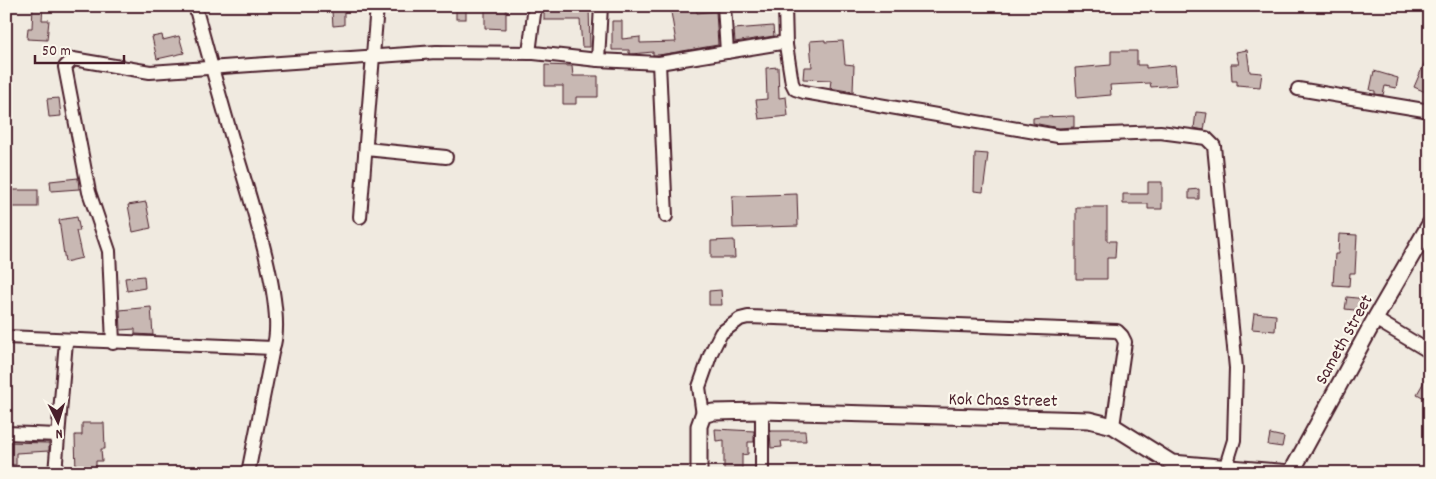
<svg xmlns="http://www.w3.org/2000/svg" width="1436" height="479" font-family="Dekko,sans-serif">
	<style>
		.building { fill: #c8b8b3; stroke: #4a1f2b }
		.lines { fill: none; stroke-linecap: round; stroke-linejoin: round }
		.minor-casing { stroke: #4a1f2b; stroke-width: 16 }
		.tertiary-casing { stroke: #4a1f2b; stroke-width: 19 }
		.minor { stroke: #fbf7ec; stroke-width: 12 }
		.tertiary { stroke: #fbf7ec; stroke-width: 15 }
		.labels { text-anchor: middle; stroke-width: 4.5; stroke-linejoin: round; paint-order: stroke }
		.street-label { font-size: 18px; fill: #4a1f2b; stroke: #fbf7ec }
	</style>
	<rect width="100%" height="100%" fill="#f0eae0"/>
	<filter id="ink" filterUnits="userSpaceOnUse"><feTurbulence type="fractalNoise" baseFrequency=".02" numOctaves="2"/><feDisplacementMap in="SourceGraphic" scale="10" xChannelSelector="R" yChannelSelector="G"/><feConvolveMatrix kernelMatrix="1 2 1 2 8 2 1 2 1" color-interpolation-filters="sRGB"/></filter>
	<g filter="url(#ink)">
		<!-- building -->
		<g class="building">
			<path d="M33,6H43L42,20H49L47,40L27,39L28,28H32Z"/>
			<rect x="456" y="6" width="10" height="13"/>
			<path d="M485,6H506V29L485,28Z"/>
			<path d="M544,6H589L590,47H582L580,20H544Z"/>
			<path d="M670,6H696L697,13L716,11L718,45L659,55H653V52L631,54L629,53V50H612V21H622V39L640,37V43L676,42Z"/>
			<path d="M344,10V25L333,26L332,11Z"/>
			<path d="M773,26L774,36L735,42L734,29Z"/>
			<path d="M162,35L163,40L179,36L184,53L157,59L152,37Z"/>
			<path d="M825,40V42L843,41L845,64L854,65L853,92L830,88L831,80L803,79L804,67H812L810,41Z"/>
			<path d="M1247,50L1250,72L1262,73L1260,87L1237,85V81H1232L1231,64H1239L1236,52Z"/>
			<path d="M1430,50V94L1414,87Z"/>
			<path d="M1111,51H1137V65H1146V68L1175,65L1177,85L1151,87L1150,83L1110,85L1111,95L1077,98L1075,68L1111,65Z"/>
			<path d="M545,65L572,66L573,76H598V97H576V104H563V86H545Z"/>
			<path d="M778,67L779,98L786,97L788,116L759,119L756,100L767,99L766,68Z"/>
			<path d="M1374,71L1398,78L1396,88L1385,86L1383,95L1375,94V91L1370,90Z"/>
			<path d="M59,98L61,116L49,117L47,99Z"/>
			<path d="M1196,112L1207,113L1204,130L1194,128Z"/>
			<path d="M1074,116V127L1059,128L1033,123V118L1040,117Z"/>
			<path d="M975,153L988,154L983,192L974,191Z"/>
			<path d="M78,178L79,189L51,191L50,181Z"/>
			<path d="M1148,182H1162V209H1148V204H1123V194H1148Z"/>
			<path d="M1199,189V199H1189V190Z"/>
			<rect x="6" y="190" width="32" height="17"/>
			<path d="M797,194L798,226L733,228L732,196Z"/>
			<path d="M146,202L151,228L133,232L128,205Z"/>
			<path d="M1076,207H1107V241H1116L1115,258H1107V279H1076Z"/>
			<path d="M77,217L80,231H76L82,258L65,262L59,220Z"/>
			<path d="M1339,234L1357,235L1355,273H1350L1349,286L1333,285L1335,254H1338Z"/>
			<path d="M734,240L735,258H711V241Z"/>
			<path d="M144,276L145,288L127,291L125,278Z"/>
			<path d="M721,290L722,305H709V291Z"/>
			<path d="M1347,297L1366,299L1364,311L1345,309Z"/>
			<path d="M151,307L153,335L135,334V329L121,330L120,310Z"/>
			<path d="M1254,313L1276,315L1275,331L1252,329Z"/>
			<path d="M1430,371V401L1417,394Z"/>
			<path d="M82,423H104L105,449H101L102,461H96V473H76L75,435H82Z"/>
			<path d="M715,429L754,431V442H748V454L742,455V470H724V440L716,441Z"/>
			<path d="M770,431H805L806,441H781L782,447L771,448Z"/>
			<path d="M1270,434L1284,437L1282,447L1268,445Z"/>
			<path d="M6,442L49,443V451L16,453V465L6,464Z"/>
		</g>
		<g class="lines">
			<defs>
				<g id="minor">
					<path d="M195,6C207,50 219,94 232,138C245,184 288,307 273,348L248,473"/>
					<path d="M724,6L727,52"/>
					<path d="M785,6L786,45"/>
					<path d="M529,53L535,6"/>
					<path d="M598,60L601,6"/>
					<path d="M659,63L666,216"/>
					<path d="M1298,89L1430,111"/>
					<path d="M366,149L446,157"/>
					<path d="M360,217L377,6"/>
					<path d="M1375,319L1430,352"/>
					<path d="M6,337L273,348"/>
					<path d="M113,343L109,251L89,192L65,67L73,59L150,72L436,52L534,53L598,60L659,63L781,43L786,45L792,83L795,89L804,92L1058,136L1160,132L1206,138L1214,146L1236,368L1234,440L1225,469"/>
					<path d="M703,415L699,387L711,353L721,333L740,319L748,317L1117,331L1122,336L1125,342L1113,426"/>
					<path d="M6,433L58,435"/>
					<path d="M55,473L66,341"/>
					<path d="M762,473V411"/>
				</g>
				<g id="tertiary">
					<path d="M699,473V426L703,415L713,412L762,411L1089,420L1113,426L1172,463L1290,473"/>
					<path d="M1291,473L1375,319L1430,224"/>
				</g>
			</defs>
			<!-- minor casing -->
			<use href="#minor" class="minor-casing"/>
			<!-- tertiary casing -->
			<use href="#tertiary" class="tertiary-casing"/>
			<!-- minor -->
			<use href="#minor" class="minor"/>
			<!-- tertiary -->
			<use href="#tertiary" class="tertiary"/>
		</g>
	</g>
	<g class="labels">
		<!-- street labels -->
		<g class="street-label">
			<text transform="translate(1343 339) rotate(-61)" y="6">Sameth Street</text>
			<text transform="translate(1003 399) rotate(1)" y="6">Kok Chas Street</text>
		</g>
	</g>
	<!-- margin -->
	<rect width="1436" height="479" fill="none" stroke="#fbf7ec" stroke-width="25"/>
	<rect x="12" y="12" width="1411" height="454" fill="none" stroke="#4a1f2b" stroke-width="2" filter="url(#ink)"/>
	<!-- north arrow -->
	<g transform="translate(58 422) rotate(175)" stroke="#fbf7ec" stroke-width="4" paint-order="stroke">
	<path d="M0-4L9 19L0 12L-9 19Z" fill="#4a1f2b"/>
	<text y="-8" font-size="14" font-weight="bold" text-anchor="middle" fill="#4a1f2b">N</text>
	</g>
	<!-- scale -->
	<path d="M35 55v8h89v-8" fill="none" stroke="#4a1f2b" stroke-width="2.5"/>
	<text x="42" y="55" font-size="15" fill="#4a1f2b" stroke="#fbf7ec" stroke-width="4" paint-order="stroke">50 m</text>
</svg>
